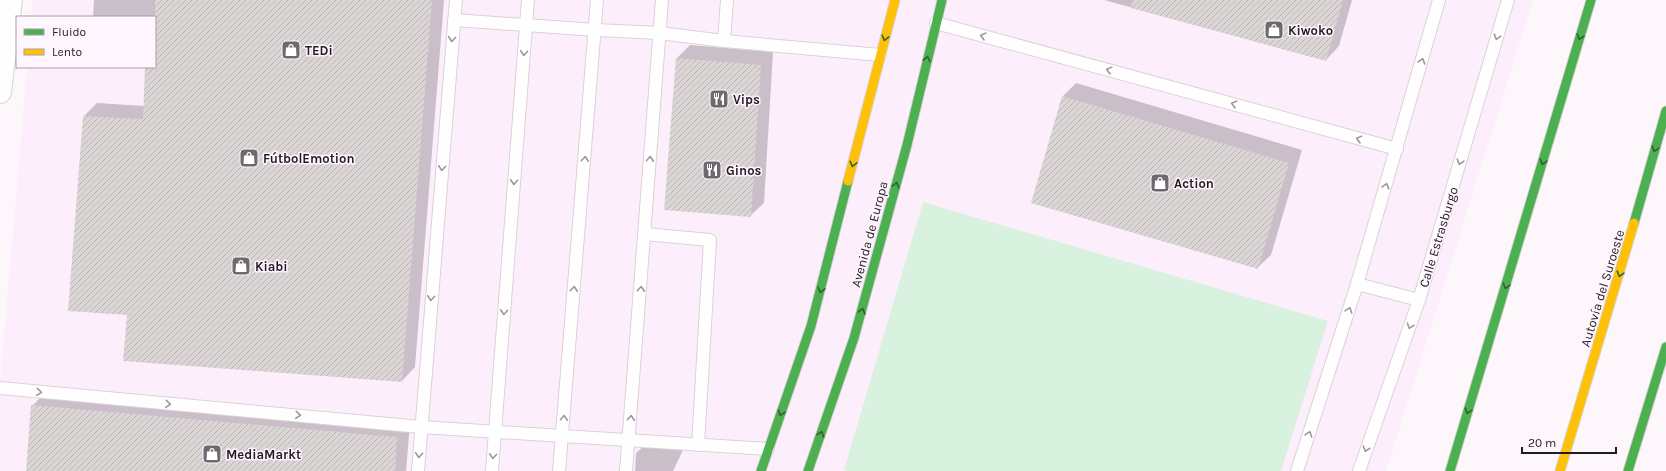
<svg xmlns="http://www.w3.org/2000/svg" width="1666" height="471" font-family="Karla,sans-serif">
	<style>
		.built { fill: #fdeefc }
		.grass { fill: #d8f2df }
		.shadow { fill: #0003 }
		.building { fill: url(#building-hatch) }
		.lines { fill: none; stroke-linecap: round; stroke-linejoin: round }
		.lane-casing { stroke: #d9d3d8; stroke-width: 14 }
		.street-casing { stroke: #d9d3d8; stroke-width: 24 }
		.fast-casing { stroke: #d9d3d8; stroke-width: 11 }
		.slow-casing { stroke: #d9d3d8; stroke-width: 11 }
		.lane { stroke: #fffeff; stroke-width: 12 }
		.street { stroke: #fffeff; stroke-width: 22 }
		.fast { stroke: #4caf50; stroke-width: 9 }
		.slow { stroke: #ffc107; stroke-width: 9 }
		.oneway { stroke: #9b989b }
		.oneway2 { stroke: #345e36 }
		.labels { text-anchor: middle; stroke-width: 3; stroke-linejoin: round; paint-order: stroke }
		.poi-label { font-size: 13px; font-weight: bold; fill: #211c21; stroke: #fff5fe; text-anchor: start }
		.street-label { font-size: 13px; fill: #211c21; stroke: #fff5fe }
	</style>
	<defs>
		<pattern id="building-hatch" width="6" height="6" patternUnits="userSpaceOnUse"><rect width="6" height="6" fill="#dbd6d5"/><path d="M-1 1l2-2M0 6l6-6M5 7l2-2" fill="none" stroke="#bcb7b7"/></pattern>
	</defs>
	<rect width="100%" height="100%" fill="#fdf7fc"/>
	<!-- built -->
	<path class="built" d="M33,0H1533L1386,471H0V385L27,67H155V17H31Z"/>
	<!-- grass -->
	<path class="grass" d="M923,202L1328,321L1281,471H848L844,470Z"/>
	<!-- shadow -->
	<g class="shadow">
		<path d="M94,0H444L415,367L402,381L128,314L84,116L97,103L144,106L146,67H155V17H93Z"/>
		<path d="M1104,0H1352L1339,46L1326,60Z"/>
		<path d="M690,45L773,52L764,203L750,216L665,209L677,58Z"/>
		<path d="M1076,83L1302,150L1271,255L1257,268L1063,96Z"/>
		<path d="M45,393L410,424L406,471H27L32,406Z"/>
		<path d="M645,445L684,448L673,471H635L636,453Z"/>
	</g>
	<!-- building -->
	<g class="building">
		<path d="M155,0H432L402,382L123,361L127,315L68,311L83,116L143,119L145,67H155Z"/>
		<path d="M1132,0H1343L1326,61L1131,8Z"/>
		<path d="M676,58L761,65L751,217L664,210Z"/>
		<path d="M1062,96L1289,163L1258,269L1031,203Z"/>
		<path d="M31,405L397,437L395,471H26Z"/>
	</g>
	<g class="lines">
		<defs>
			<g id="lane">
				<path d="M454,20L596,30L659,33L724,41L880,55"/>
				<path d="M936,23L1397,149"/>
				<path d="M724,41L727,0"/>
				<path d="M645,234L710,240L698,445"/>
				<path d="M1357,284L1419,300"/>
				<path d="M0,388L421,427L768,449"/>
				<path d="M418,471L456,0"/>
				<path d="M492,471L528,0"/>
				<path d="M559,471L597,0"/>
				<path d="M626,471L662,0"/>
				<path d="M1297,471L1357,284L1439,0"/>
				<path d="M1359,471L1419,300L1508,0"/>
			</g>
			<path id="street" d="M0,92L11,0"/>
			<g id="fast">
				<path d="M1634,223L1666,111"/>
				<path d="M761,471L811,326L848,181"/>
				<path d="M808,471L854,338L907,145L942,0"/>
				<path d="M1450,471L1591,0"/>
				<path d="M1628,471L1666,347"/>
			</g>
			<g id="slow">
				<path d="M848,181L895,0"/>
				<path d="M1560,471L1634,223"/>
			</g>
		</defs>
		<!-- lane casing -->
		<use href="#lane" class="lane-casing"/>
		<!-- street casing -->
		<use href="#street" class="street-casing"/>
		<!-- fast casing -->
		<use href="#fast" class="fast-casing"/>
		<!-- slow casing -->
		<use href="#slow" class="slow-casing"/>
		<!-- lane -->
		<use href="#lane" class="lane"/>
		<!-- street -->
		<use href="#street" class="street"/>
		<!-- fast -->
		<use href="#fast" class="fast"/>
		<!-- slow -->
		<use href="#slow" class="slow"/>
	</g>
	<!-- one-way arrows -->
	<defs><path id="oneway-chevron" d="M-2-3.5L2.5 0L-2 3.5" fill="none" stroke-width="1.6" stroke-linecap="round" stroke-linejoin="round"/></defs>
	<g class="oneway">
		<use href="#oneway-chevron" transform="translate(983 36) rotate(-165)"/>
		<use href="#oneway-chevron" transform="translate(1497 37) rotate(107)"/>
		<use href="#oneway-chevron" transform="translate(452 39) rotate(95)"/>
		<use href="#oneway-chevron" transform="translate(524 53) rotate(95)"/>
		<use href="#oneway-chevron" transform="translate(1422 61) rotate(-74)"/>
		<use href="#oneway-chevron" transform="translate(1109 70) rotate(-165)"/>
		<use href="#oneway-chevron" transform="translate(1234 104) rotate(-165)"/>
		<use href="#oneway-chevron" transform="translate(1359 139) rotate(-165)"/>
		<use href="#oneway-chevron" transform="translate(585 159) rotate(-85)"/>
		<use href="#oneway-chevron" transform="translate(650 159) rotate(-86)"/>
		<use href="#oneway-chevron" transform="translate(1460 162) rotate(107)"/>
		<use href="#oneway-chevron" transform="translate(442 168) rotate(95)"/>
		<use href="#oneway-chevron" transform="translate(514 182) rotate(94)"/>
		<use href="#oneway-chevron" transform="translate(1386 186) rotate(-74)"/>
		<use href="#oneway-chevron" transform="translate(574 289) rotate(-85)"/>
		<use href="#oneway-chevron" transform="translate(641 289) rotate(-86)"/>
		<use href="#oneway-chevron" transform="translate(431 298) rotate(95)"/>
		<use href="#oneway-chevron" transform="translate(1349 310) rotate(-72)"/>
		<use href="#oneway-chevron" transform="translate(504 312) rotate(94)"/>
		<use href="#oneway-chevron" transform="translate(1410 326) rotate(109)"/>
		<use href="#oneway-chevron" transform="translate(39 392) rotate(5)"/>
		<use href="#oneway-chevron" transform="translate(168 404) rotate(5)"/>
		<use href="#oneway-chevron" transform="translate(298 415) rotate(5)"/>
		<use href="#oneway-chevron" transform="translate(564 418) rotate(-86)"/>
		<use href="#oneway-chevron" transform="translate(631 418) rotate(-86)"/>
		<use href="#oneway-chevron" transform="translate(1309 434) rotate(-72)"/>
		<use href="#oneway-chevron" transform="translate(1366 449) rotate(109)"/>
		<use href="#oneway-chevron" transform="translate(419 455) rotate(94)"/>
		<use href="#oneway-chevron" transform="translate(493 456) rotate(94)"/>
	</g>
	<g class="oneway2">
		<use href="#oneway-chevron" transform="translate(1580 37) rotate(107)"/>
		<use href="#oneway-chevron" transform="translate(885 38) rotate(105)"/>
		<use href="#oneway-chevron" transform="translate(927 59) rotate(-76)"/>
		<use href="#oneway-chevron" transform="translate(1655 149) rotate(106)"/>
		<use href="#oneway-chevron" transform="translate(1543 162) rotate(107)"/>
		<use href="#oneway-chevron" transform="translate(853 164) rotate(104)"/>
		<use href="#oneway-chevron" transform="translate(896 185) rotate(-75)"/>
		<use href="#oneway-chevron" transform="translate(1620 274) rotate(107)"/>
		<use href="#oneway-chevron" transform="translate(1506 286) rotate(107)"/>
		<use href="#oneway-chevron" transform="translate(821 290) rotate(104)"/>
		<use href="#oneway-chevron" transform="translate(862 311) rotate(-75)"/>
		<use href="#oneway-chevron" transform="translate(1468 411) rotate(107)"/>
		<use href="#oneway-chevron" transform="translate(781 413) rotate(109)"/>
		<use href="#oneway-chevron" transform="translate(821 434) rotate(-71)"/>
	</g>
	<!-- icons -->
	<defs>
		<symbol id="shop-square" viewBox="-11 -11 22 22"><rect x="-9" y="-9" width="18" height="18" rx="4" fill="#6e696e" stroke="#fff5fe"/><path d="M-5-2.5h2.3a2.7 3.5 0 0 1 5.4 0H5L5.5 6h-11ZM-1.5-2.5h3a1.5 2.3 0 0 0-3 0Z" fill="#fff"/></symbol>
		<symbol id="restaurant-square" viewBox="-11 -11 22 22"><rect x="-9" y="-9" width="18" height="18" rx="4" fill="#6e696e" stroke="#fff5fe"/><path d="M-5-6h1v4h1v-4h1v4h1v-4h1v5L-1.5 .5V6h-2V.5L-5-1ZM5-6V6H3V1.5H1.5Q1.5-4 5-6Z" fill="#fff"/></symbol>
	</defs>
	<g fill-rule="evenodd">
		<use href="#shop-square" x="1263" y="19" width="22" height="22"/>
		<use href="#shop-square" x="280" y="39" width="22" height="22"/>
		<use href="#restaurant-square" x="708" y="88" width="22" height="22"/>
		<use href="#shop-square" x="238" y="147" width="22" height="22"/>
		<use href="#restaurant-square" x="701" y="159" width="22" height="22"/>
		<use href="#shop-square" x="1149" y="172" width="22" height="22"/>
		<use href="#shop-square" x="230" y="255" width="22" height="22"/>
		<use href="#shop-square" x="201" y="443" width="22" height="22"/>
	</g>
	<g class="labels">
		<!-- poi labels -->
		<g class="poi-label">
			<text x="1288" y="35">Kiwoko</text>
			<text x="305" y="55">TEDi</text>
			<text x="733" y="104">Vips</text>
			<text x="263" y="163">FútbolEmotion</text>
			<text x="726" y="175">Ginos</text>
			<text x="1174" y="188">Action</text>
			<text x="255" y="271">Kiabi</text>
			<text x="226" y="459">MediaMarkt</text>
		</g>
		<!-- street labels -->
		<g class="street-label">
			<text transform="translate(869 234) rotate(-75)" y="5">Avenida de Europa</text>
			<text transform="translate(1438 237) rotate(-73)" y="5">Calle Estrasburgo</text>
			<text transform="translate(1602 288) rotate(-73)" y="5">Autovía del Suroeste</text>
		</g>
	</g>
	<!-- legend -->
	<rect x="16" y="16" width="140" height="52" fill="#fff5fe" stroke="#a69ea6"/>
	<rect x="24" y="29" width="20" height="6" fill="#4caf50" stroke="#a69ea6"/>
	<text x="52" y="36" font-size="12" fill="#211c21">Fluido</text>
	<rect x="24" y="49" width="20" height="6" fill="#ffc107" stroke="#a69ea6"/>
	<text x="52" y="56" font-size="12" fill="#211c21">Lento</text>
	<!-- scale -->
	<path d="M1522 447v6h94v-6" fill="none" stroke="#211c21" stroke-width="2"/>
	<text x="1528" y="447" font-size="12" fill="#211c21" stroke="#fff5fe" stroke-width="3" paint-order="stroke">20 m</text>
</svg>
